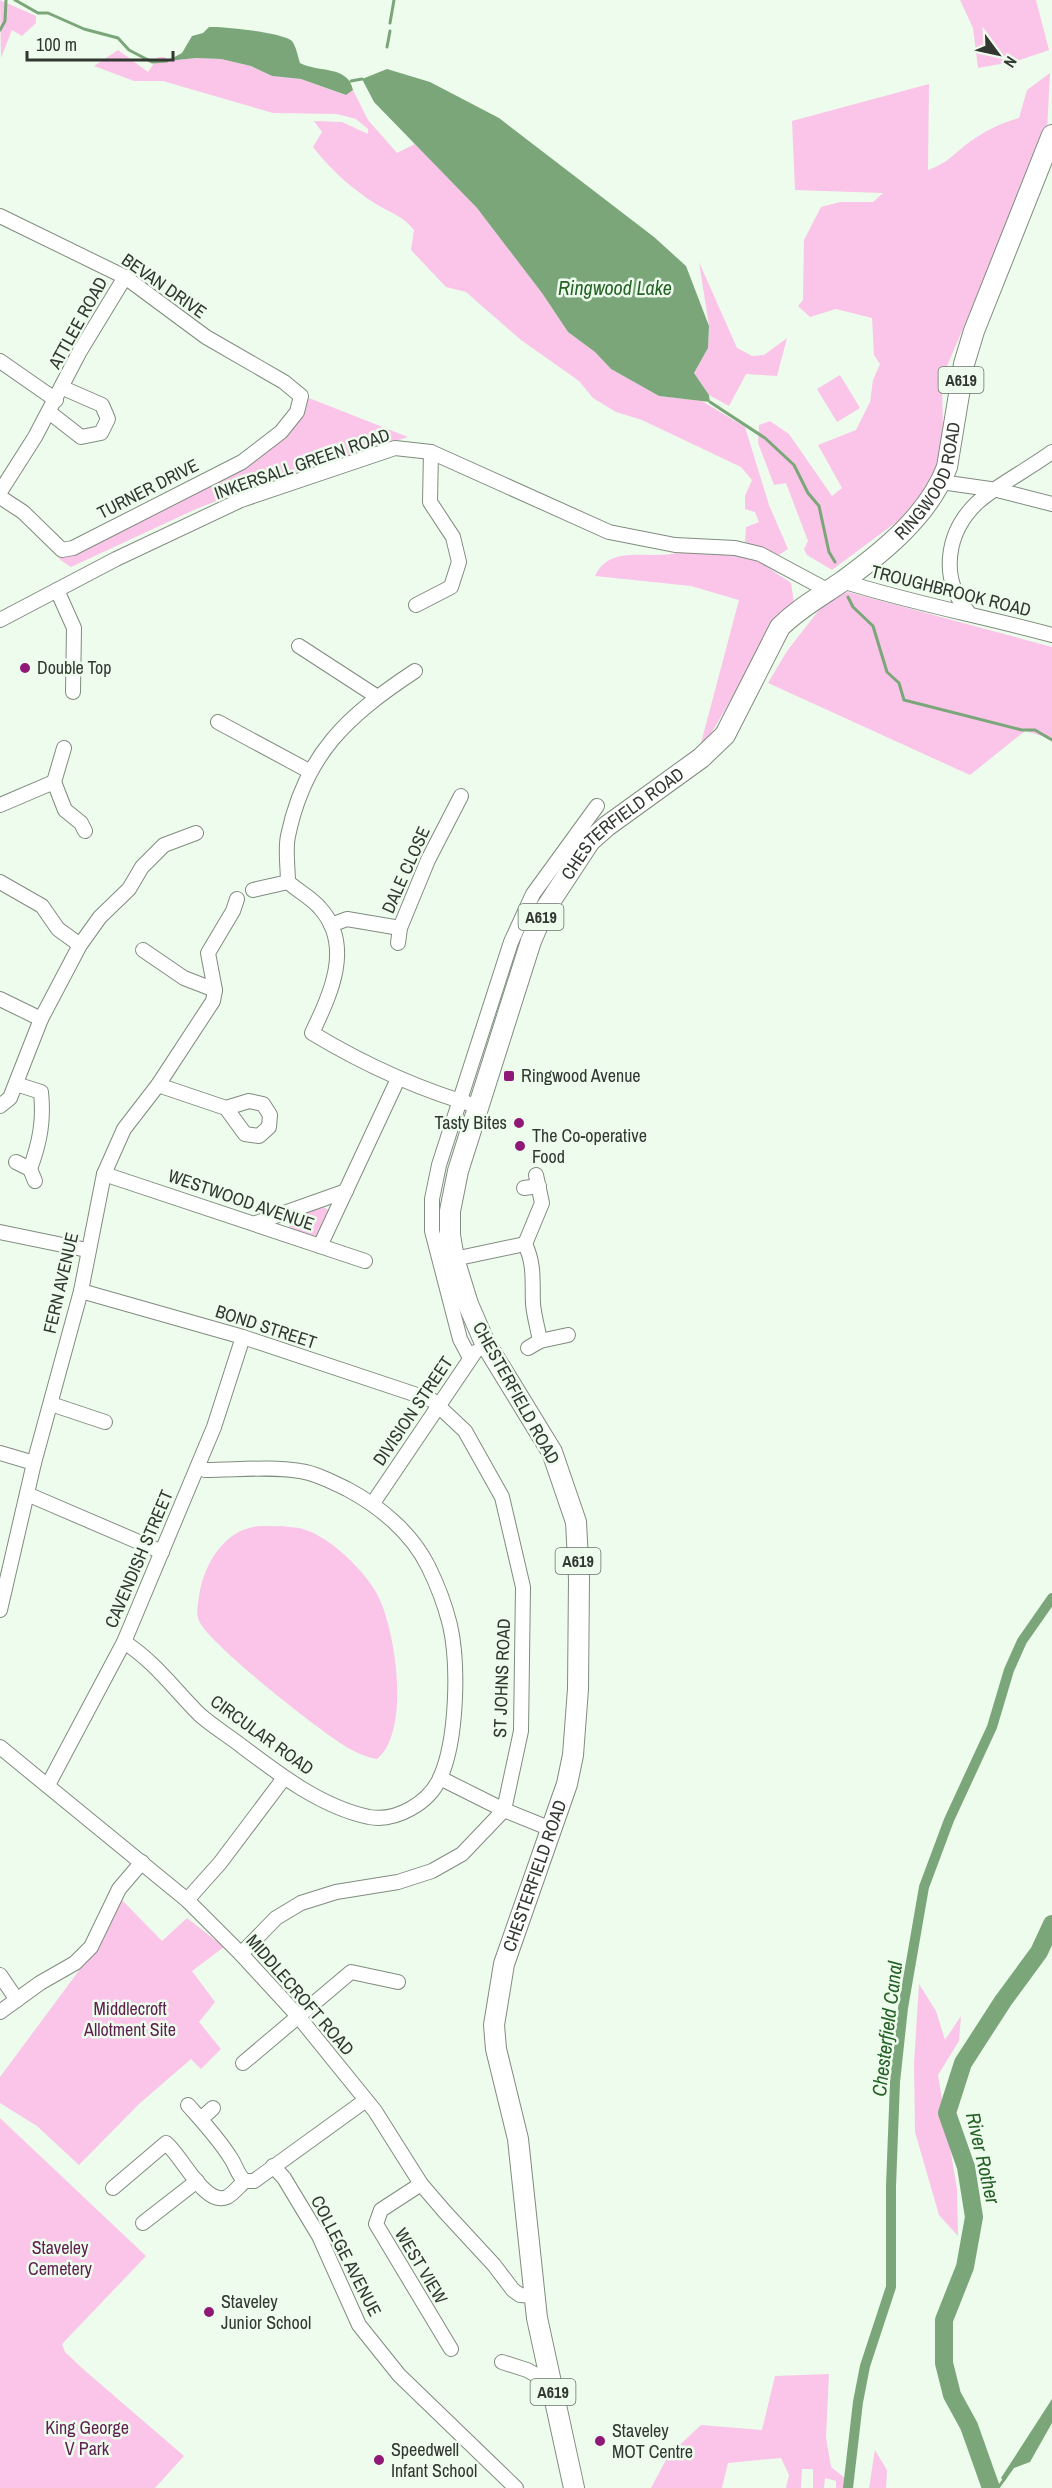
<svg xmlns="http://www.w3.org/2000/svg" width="1052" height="2488" font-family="'Archivo Narrow',sans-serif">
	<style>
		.green { fill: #fac5e9 }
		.water { fill: #7ba679 }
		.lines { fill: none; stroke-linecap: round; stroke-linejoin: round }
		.stream { stroke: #7ba679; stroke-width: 3 }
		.canal { stroke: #7ba679; stroke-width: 10 }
		.river { stroke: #7ba679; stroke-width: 18 }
		.minor-casing { stroke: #808c7f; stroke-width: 16 }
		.highway-casing { stroke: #808c7f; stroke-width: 22 }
		.minor { stroke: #fff; stroke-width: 14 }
		.highway { stroke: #fff; stroke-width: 20 }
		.poi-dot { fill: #901978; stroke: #eefced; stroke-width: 2 }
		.labels { text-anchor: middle; stroke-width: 5; stroke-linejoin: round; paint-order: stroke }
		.shield { fill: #eefced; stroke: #6a7269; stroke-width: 1.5 }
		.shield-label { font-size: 16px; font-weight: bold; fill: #323731 }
		.street-label { font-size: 18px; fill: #323731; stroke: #eefced }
		.poi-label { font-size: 18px; fill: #323731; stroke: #eefced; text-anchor: start }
		.park-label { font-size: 18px; fill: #5e1f4f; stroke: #eefced }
		.water-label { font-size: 20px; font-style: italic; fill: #266227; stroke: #eefced }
	</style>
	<rect width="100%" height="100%" fill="#eefced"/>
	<!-- green -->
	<g class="green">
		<path d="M0,0L36,16V23L22,36L12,30L1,58Z"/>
		<path d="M960,0H1036L1049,50L1017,61L978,68L973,28Z"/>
		<path d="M118,50L148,72L158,57H165L167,61L196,58L221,59L251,66L272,76L301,79L345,95L353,90L368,120L397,153L415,144L477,208L542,293L568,332L595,352L611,369L659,396L702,401L745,427L769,505L788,549L779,555L745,542L746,527L759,522L755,512L745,509V496L752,480L741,467L642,420L616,412L593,398L579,381L521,340L466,292L446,287L411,250L414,230C403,216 391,213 376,204C352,189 330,169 313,147L322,132L314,121L342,122L368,134V129L356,119L337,114L273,113L163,81H134L94,66Z"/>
		<path d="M1050,73L1047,130L942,378L943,435L935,478L899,520L832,570L807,555L804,549L808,541L786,483L774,485L758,443L759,425L770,421L789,434L832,496L842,488L818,445L856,430L870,402L873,380L880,364L874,355L872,318L836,309L810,317L798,306L803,300L804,240L821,207L840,202H873L883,193L795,190L792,121L929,84L928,170C950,162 954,153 971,141C987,130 1001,123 1019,118L1027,90Z"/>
		<path d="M699,262L737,348L752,356L764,355L787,338L777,376L746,374L729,406L709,395L694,373L708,348L709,326Z"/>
		<path d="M840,375L860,408L837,422L817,389Z"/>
		<path d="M309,398L408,437L266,482L196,509L71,567L59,559L245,465L291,429L303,415Z"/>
		<path d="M681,552L741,553L751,556L791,583L794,603L767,637L697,758L739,600L691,586L595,576C610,543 650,561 681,552Z"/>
		<path d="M848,592L1052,647V739L1025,731L970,775L768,683L787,651L826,601Z"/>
		<path d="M320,1205L330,1211L319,1237L314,1239L291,1232L288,1222Z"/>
		<path d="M280,1526C287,1527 296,1527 303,1529C329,1536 365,1571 377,1594C396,1629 411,1732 377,1759C366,1757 357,1753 348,1748C321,1732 210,1645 199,1621C195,1612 199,1599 200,1590C206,1563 223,1533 253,1527C261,1525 272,1527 280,1526Z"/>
		<path d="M122,1900L162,1941L187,1918L224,1947L192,1971L215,2002L199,2022L221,2049L201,2069L191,2059L139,2104L79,2165L37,2126L0,2103V2077L92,1953Z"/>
		<path d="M919,1984L936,2011L945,2040L961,2016L959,2041L938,2075L957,2189L958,2236L939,2215L915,2132L914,2064Z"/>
		<path d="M0,2118L146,2256L62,2344L65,2352L83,2369L184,2456L155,2488H0Z"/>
		<path d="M829,2374L826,2437L831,2467L845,2478L844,2488H836V2481L825,2478L824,2488H813V2469H802L801,2488H786L789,2475L781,2458L728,2463L722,2488H651L668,2456L701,2425L762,2430L775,2376Z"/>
		<path d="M875,2450L887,2470L886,2488H869Z"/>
	</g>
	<!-- water -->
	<g class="water">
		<path d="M209,27C224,26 283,33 292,41C296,46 298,57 300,63C319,73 348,65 353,90L346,95L301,79L272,76L251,66L221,59L196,58L167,61L182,53L192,36L203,33Z"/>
		<path d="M387,69L430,82L499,118L654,237L686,266L709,326L708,348L694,373L709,395L710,402L659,396L611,369L595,352L568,332L542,293L477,208L374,102L362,79Z"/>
		<path d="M1052,2399V2423L1030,2462L1014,2468L1004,2482L1001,2478Z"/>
	</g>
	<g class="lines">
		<!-- stream -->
		<g class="stream">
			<path d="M15,0L38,13H48L84,29L118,38L129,50L152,62L167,61"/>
			<path d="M390,23L394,0"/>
			<path d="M0,30L5,21L6,0"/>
			<path d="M387,47L390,31"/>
			<path d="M351,81L362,79"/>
			<path d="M710,402L765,438L794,465L808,493L819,506L829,552L835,562"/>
			<path d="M848,597L853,607L873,626L887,672L899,683L904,700L1022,730H1035L1052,740"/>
			<path d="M998,2488L1005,2478"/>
		</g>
		<!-- canal -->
		<path class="canal" d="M848,2488L858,2402L865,2366L891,2287V2186L895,2082L903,2008L924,1887L949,1820L992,1727L1009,1670L1022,1641L1052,1598"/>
		<!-- river -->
		<path class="river" d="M991,2488L969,2426L952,2395L944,2363V2320L965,2267L974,2217L966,2167L947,2113L963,2063L1003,2001L1039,1952L1052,1924"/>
		<defs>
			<g id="minor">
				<path d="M0,216L125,277L206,337L284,382L301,396L297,412L281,432L242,462L73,548L62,550L23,512L0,497"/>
				<path d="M0,361L56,400"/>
				<path d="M49,412L81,437L101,433L108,419L102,405L63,388"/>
				<path d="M941,482L997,490L1052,504"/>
				<path d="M0,492L35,437L80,351L125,277"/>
				<path d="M842,581C911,603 982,616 1052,635"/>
				<path d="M57,590L74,628L73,692"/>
				<path d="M416,605L451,587L459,562L453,537L430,502L431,452"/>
				<path d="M968,612C939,578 946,531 979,501C1001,483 1029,469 1052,452"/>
				<path d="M0,620L116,559L241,500L395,448L431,452L609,532L675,545L735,548L760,554L827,590"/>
				<path d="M299,646L376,696"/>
				<path d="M218,722L309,771"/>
				<path d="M54,782L64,748"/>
				<path d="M0,805L54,782L65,810L81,823L85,831"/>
				<path d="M0,882L42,906L58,929L80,945"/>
				<path d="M288,882C288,868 285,850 288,836C305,754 347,716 415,671"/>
				<path d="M253,890L288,882C298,891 312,898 320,908C354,946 330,995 312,1033C365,1065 420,1090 480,1107"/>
				<path d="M331,925L347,919L400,928L428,860L461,796"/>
				<path d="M398,943L400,928"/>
				<path d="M143,950L184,978L215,990"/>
				<path d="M0,999L41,1019"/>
				<path d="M16,1084L41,1092C44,1120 40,1142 30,1169"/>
				<path d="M158,1085L226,1108L249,1101L263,1104L270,1115L269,1127L259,1136L245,1134L226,1108"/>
				<path d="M0,1106L10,1098L41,1019L80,945L100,917L129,889L142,867L164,845L196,833"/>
				<path d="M16,1162L30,1169L35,1181"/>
				<path d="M104,1174L365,1261"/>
				<path d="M524,1188L539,1186"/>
				<path d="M256,1223L346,1191"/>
				<path d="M0,1232L87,1250"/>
				<path d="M525,1244C535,1265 532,1282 533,1304C534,1316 538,1329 540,1341"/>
				<path d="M525,1244L542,1203L536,1175"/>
				<path d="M320,1246L398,1079"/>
				<path d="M454,1259L525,1244"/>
				<path d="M81,1291L243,1337L432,1400L465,1431L502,1497L523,1587L521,1731L504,1810L462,1854L432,1871L398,1882L336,1892L301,1903L276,1918L241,1954"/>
				<path d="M528,1348L540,1341L568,1335"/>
				<path d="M470,1358L460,1339L432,1231V1199L439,1165L511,942L533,894L597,806"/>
				<path d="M51,1404L105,1422"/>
				<path d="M0,1453L34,1463"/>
				<path d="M27,1494L162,1552"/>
				<path d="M373,1503L475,1352"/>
				<path d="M0,1610L34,1463L81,1291L104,1174L124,1129L158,1085L213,1001L215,990L208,953L233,911L237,899"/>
				<path d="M124,1642C154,1661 174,1689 199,1714C211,1725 226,1734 239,1744C277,1773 321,1807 369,1817C396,1822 429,1803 440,1778C457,1741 459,1665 450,1625C445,1605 437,1584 428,1566C411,1532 379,1506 347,1489C333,1482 315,1473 300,1471C270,1466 236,1470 205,1470L198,1467"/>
				<path d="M0,1747L187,1900L241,1954L298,2016L375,2111L421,2184L445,2212L494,2265L513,2290L520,2295L535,2296"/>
				<path d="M440,1778L504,1810L551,1829"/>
				<path d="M48,1785L124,1642L214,1427L243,1337"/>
				<path d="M187,1900L220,1863L284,1778"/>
				<path d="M0,1975L17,2000"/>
				<path d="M0,2012L40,1983L75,1963L91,1947L119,1889L142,1862"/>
				<path d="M243,2063L351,1972L398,1982"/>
				<path d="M188,2105C203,2122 218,2138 230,2157C236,2165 237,2175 245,2181"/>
				<path d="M201,2119L213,2108"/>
				<path d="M273,2166L284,2178L319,2236L359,2325L399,2375L516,2488"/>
				<path d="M421,2184L381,2210L376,2224L451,2349"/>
				<path d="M113,2188L166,2143C182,2156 205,2207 227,2197C233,2194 240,2185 245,2181H254L366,2100"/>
				<path d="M143,2223L197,2181"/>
				<path d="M502,2362L527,2370L551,2383"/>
			</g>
			<g id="highway">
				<path id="s1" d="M574,2488L537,2318L518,2139L496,2049L494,2025L504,1964L567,1784L573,1755L578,1689L579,1579L576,1522L552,1452L484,1341L468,1304L454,1259L450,1235V1211L458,1171L531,941L544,911L590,841L607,826L701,758L725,735L780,627C799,608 821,596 843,581C883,552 929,515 947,467L964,364L974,331L1052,135"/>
			</g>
		</defs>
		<!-- minor casing -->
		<use href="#minor" class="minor-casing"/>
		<!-- highway casing -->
		<use href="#highway" class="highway-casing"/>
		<!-- minor -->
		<use href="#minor" class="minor"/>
		<!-- highway -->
		<use href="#highway" class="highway"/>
	</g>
	<!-- markers -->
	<g class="poi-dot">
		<circle cx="25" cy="668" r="6"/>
		<rect x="503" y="1070" width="12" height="12" rx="3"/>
		<circle cx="519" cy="1123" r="6"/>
		<circle cx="520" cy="1146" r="6"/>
		<circle cx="209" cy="2312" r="6"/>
		<circle cx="600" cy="2441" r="6"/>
		<circle cx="379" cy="2460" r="6"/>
	</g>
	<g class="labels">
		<!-- shield labels -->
		<g class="shield">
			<rect x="938.5" y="367" width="45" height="26" rx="4.5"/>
			<rect x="518.5" y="904" width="45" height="26" rx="4.5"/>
			<rect x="555.5" y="1548" width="45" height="26" rx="4.5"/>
			<rect x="530.5" y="2379" width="45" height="26" rx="4.5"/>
		</g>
		<g class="shield-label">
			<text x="961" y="386">A619</text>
			<text x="541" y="923">A619</text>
			<text x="578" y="1567">A619</text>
			<text x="553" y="2398">A619</text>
		</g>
		<!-- street labels -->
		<g class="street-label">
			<text transform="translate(164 286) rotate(35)" y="6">BEVAN DRIVE</text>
			<text transform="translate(78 323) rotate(-61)" y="6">ATTLEE ROAD</text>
			<text transform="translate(302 464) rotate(-19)" y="6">INKERSALL GREEN ROAD</text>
			<text dy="6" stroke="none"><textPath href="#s1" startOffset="2232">RINGWOOD ROAD</textPath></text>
			<text transform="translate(148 489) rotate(-27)" y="6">TURNER DRIVE</text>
			<text transform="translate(951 591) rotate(14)" y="6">TROUGHBROOK ROAD</text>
			<text dy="6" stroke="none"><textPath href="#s1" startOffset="1760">CHESTERFIELD ROAD</textPath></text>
			<text transform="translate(406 870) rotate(-66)" y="6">DALE CLOSE</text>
			<text transform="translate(241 1200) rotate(19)" y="6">WESTWOOD AVENUE</text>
			<text transform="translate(61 1283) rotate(-77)" y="6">FERN AVENUE</text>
			<text transform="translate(266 1327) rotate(18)" y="6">BOND STREET</text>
			<text transform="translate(516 1393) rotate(61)" y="6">CHESTERFIELD ROAD</text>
			<text transform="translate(413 1411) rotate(-56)" y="6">DIVISION STREET</text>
			<text transform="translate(139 1559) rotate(-67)" y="6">CAVENDISH STREET</text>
			<text transform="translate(502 1678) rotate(-88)" y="6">ST JOHNS ROAD</text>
			<text transform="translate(262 1735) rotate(36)" y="6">CIRCULAR ROAD</text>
			<text dy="6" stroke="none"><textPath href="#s1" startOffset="626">CHESTERFIELD ROAD</textPath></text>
			<text transform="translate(300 1995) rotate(49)" y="6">MIDDLECROFT ROAD</text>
			<text transform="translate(346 2256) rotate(63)" y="6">COLLEGE AVENUE</text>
			<text transform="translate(421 2266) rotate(59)" y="6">WEST VIEW</text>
		</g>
		<!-- poi labels -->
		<g class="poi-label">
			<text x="37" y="674">Double Top</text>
			<text x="521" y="1082">Ringwood Avenue</text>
			<text x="507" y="1129" text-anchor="end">Tasty Bites</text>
			<text x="532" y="1142">The Co-operative<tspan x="532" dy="21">Food</tspan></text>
			<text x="221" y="2308">Staveley<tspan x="221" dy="21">Junior School</tspan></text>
			<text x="612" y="2437">Staveley<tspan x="612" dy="21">MOT Centre</tspan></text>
			<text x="391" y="2456">Speedwell<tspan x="391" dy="21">Infant School</tspan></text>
		</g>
		<!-- park labels -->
		<g class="park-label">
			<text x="130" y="2015">Middlecroft<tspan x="130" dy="21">Allotment Site</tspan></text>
			<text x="60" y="2254">Staveley<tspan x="60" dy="21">Cemetery</tspan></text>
			<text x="87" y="2434">King George<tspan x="87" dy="21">V Park</tspan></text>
		</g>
		<!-- water labels -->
		<g class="water-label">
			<text x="615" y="295">Ringwood Lake</text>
			<text transform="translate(887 2029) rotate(-83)" y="7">Chesterfield Canal</text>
			<text transform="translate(983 2158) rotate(77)" y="7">River Rother</text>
		</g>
	</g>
	<!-- north arrow -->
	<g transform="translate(998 54) rotate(123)" stroke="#eefced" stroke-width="4.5" paint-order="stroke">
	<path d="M0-4.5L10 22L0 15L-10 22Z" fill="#323731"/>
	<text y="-9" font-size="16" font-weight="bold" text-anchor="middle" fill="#323731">N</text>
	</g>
	<!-- scale -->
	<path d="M27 51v9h146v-9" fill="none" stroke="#323731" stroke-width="3"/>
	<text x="36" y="51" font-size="18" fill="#323731" stroke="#eefced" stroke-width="4.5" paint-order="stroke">100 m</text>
</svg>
